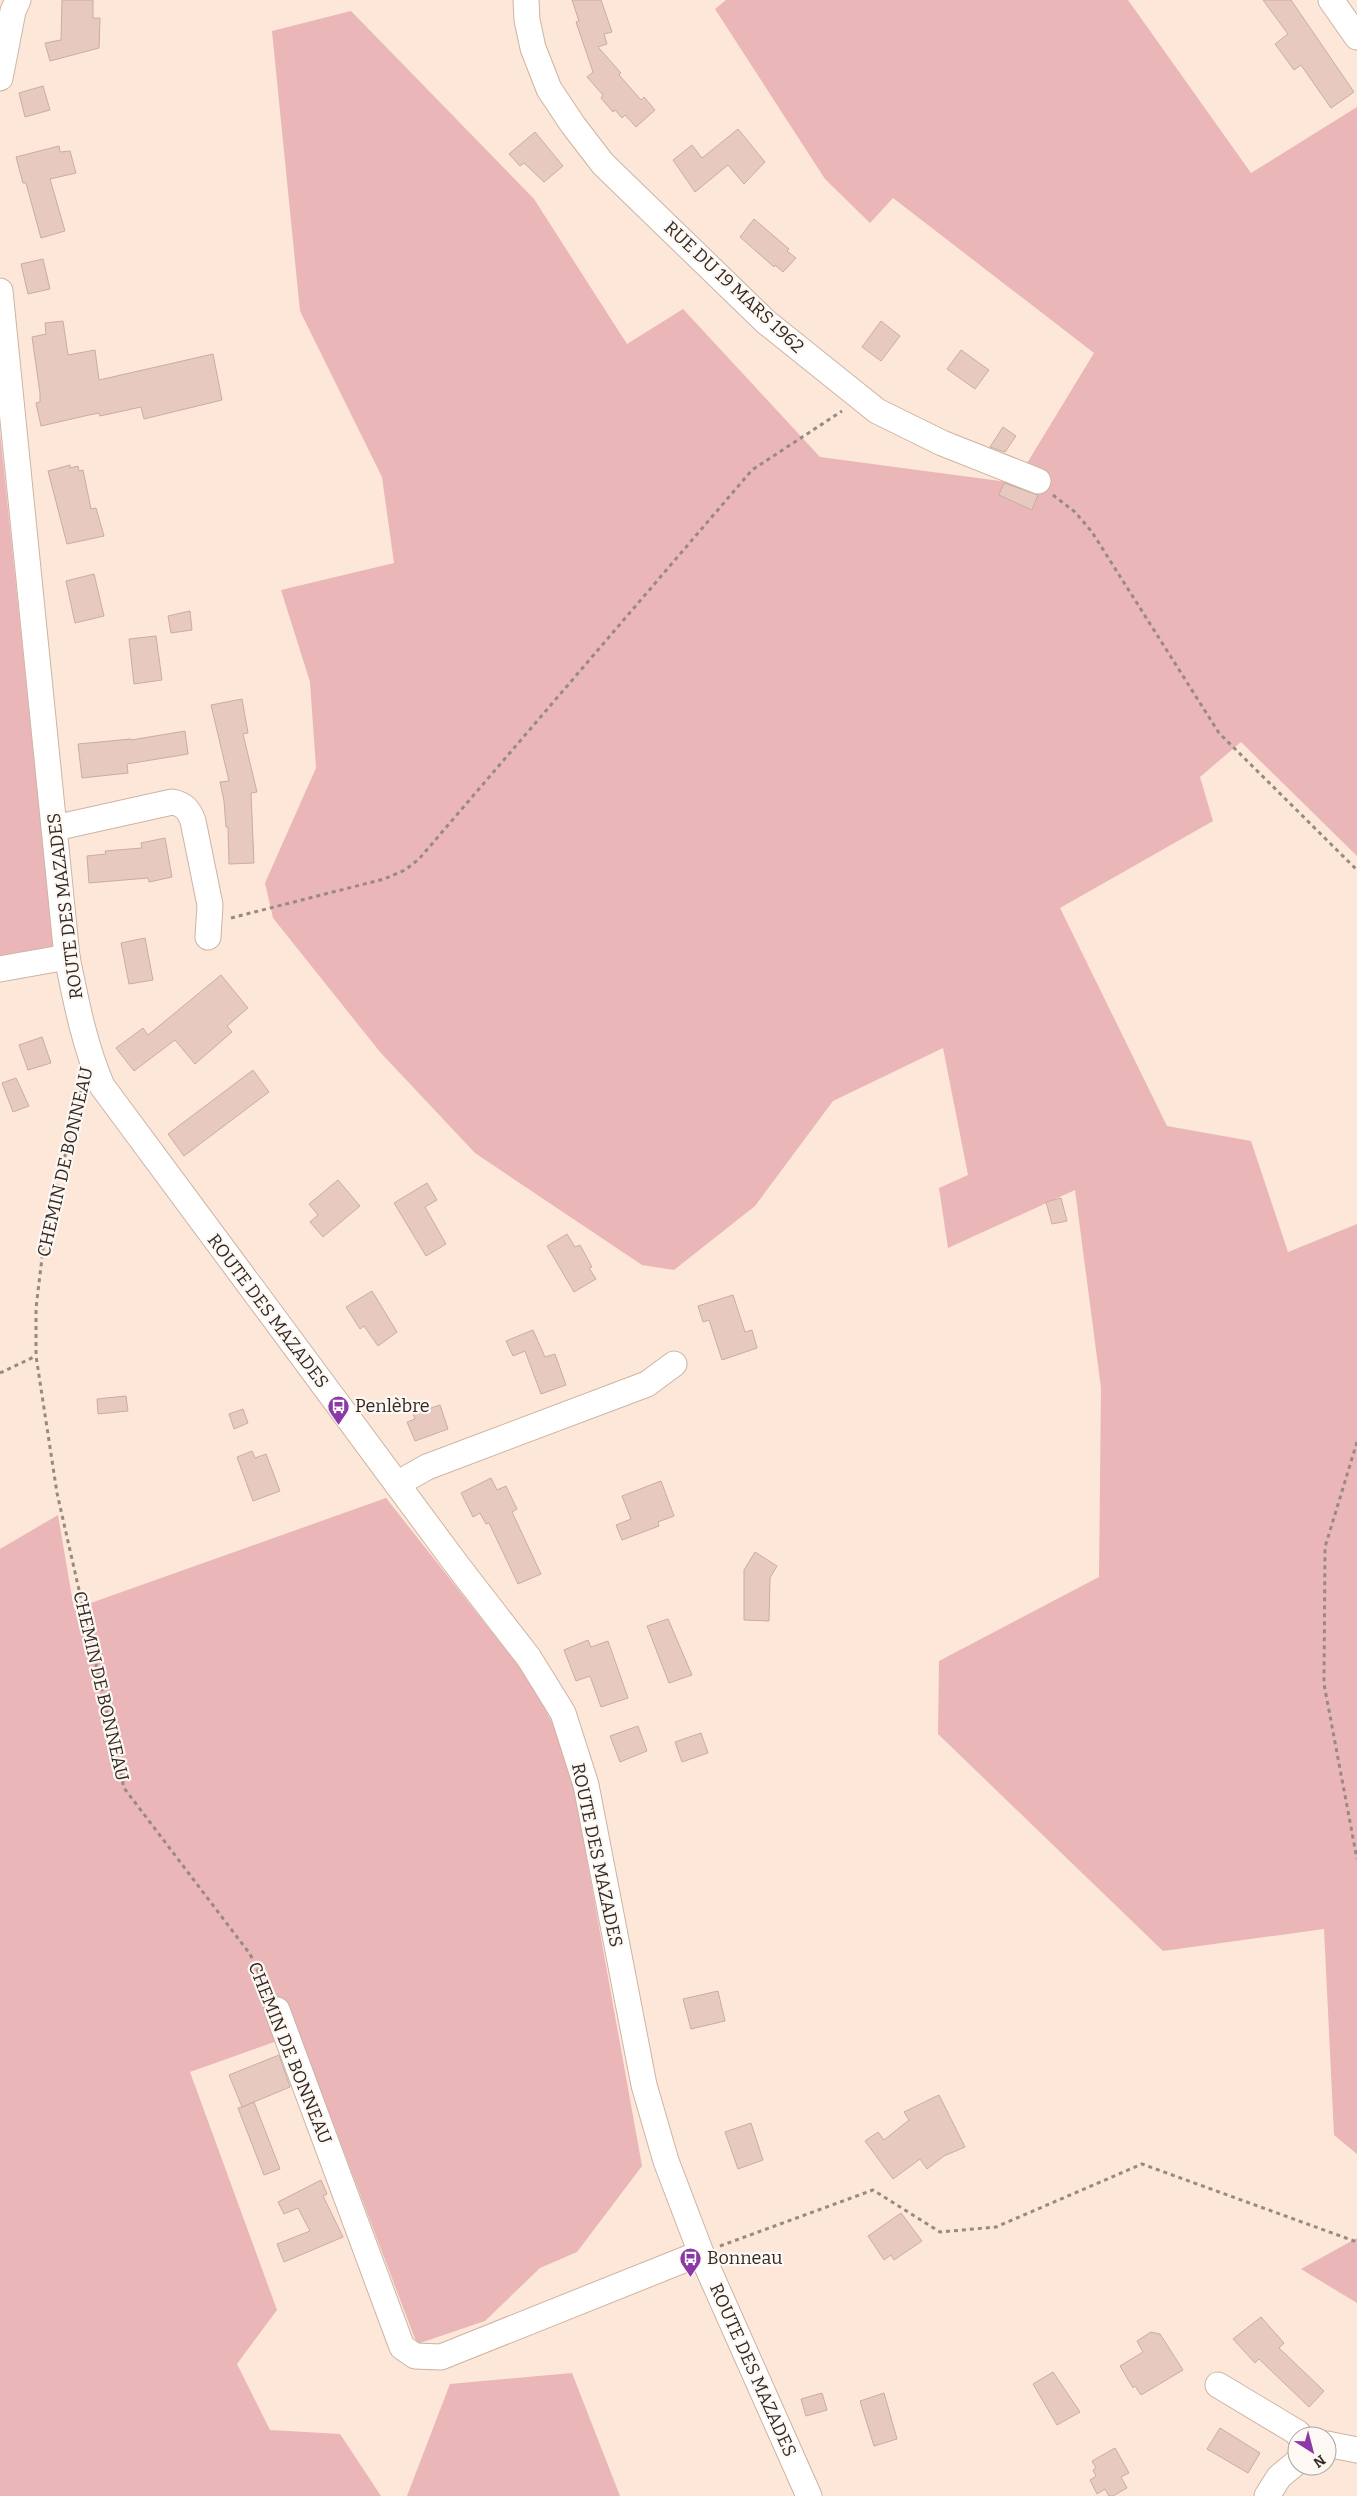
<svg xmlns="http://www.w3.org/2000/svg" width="1357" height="2496" font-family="Bitter,serif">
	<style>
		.green { fill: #eab6b8 }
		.building { fill: #e8c9c0; stroke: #caaca3 }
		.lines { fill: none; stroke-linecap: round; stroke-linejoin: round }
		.minor-casing { stroke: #cdb4a3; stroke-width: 27 }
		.path { stroke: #998a7f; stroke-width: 3; stroke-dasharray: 4 4; stroke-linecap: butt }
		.minor { stroke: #fff; stroke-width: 25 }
		.labels { text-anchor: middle; stroke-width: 4.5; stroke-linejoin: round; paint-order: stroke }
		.street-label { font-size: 18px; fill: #332922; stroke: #fdf8f4 }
		.poi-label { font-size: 18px; fill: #332922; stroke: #fdf8f4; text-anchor: start }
	</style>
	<rect width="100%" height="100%" fill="#fce7d9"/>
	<!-- green -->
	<g class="green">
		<path d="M726,0H1128L1251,173L1357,107V856L1241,742L1200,777L1213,821L1060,908L1167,1126L1251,1141L1288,1252L1357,1224V2154L1334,2135L1324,1929L1163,1951L938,1734L939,1661L1099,1577L1101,1388L1075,1190L948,1248L939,1188L968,1175L943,1048L833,1101L755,1206L674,1270L642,1265L475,1153L380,1052L273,918L265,883L316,768L310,682L281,590L394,563L382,477L300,311L272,31L351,11L534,199L627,344L683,309L820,457L1015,483L1094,353L893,198L870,223L825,179L715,9Z"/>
		<path d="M0,432L54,950L0,959Z"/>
		<path d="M386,1498L529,1679L554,1726L573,1782L642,2166L577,2252L540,2268L485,2321L417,2344L322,2094L294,2035L190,2072L277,2310L237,2364L270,2430L340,2434L381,2496H0V1549L58,1515L74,1609Z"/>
		<path d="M1357,2238V2303L1301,2269Z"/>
		<path d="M572,2373L620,2496H407L450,2384Z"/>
	</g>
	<!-- building -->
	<g class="building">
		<path d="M62,0H93V18H100L99,48L50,61L45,43L61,40Z"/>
		<path d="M572,0H601L612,32L604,34L607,44L598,47L621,73L619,75L641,100L644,97L655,110L636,127L625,115L622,118L615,110L613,112L601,98L603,95L587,77L593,72L576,22L579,21Z"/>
		<path d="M1263,0H1291L1354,92L1331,108L1301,65L1294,70L1275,44L1288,34Z"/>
		<path d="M43,86L50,110L25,117L19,93Z"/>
		<path d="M738,129L765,162L744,184L728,165L695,192L673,160L692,145L702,158Z"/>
		<path d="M535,132L563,166L544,182L524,163L520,166L509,154Z"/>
		<path d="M59,146L60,152L70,151L76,173L50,179L65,231L41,238L26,183H23L16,157Z"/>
		<path d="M754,219L789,249L787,251L796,258L783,272L775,265L774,267L740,237Z"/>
		<path d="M43,259L50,289L28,294L21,264Z"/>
		<path d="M63,321L68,355L95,350L99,380L213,354L222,400L144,419L141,407L100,416L99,413L89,415L41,426L36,403L40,402V393L32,337L46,334L45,323Z"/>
		<path d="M881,321L900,336L881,361L862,347Z"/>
		<path d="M961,350L989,370L975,389L947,369Z"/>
		<path d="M1003,427L1016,436L1005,452L990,447Z"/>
		<path d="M70,465V468L78,466L79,471L83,470L91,509L96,508L104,536L67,544L48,471Z"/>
		<path d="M1004,483L1038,495L1032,510L999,495Z"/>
		<path d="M94,574L104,616L75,623L66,581Z"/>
		<path d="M190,611L192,630L171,633L168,616Z"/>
		<path d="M156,636L162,680L134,684L129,639Z"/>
		<path d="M242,699L248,733L243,734L257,792L251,793L254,863L229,864L228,827H226L224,801L220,782L229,781L211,705Z"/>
		<path d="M185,731L188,754L127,764L128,773L82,778L78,744L131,739V740Z"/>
		<path d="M165,838L172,877L149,882L148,878L89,883L87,856L106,854L105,851L142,848L141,843Z"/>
		<path d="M145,938L153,980L129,984L121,943Z"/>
		<path d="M221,975L248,1008L227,1026L232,1032L195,1064L175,1040L134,1071L116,1048L143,1028L148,1035Z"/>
		<path d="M42,1037L51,1063L28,1070L19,1045Z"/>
		<path d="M253,1070L269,1092L184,1156L168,1134Z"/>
		<path d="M16,1078L29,1106L13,1112L2,1083Z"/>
		<path d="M338,1180L360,1206L323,1237L310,1222L318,1215L309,1204Z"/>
		<path d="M427,1183L437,1200L425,1207L446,1244L426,1256L394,1203Z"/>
		<path d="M1061,1198L1067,1221L1052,1224L1046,1202Z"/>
		<path d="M567,1234L575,1247L580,1245L592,1267L589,1268L596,1279L574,1292L547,1246Z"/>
		<path d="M372,1291L397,1332L378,1346L364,1326L360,1329L346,1307Z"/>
		<path d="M733,1295L745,1332L752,1330L757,1348L722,1360L709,1320L703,1322L698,1306Z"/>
		<path d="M533,1330L545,1357L555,1354L566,1385L541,1394L525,1351L513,1356L506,1341Z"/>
		<path d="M126,1396L128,1411L98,1414L97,1399Z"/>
		<path d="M440,1405L448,1429L415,1441L407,1422L415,1419L413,1414Z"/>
		<path d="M243,1409L248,1423L234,1429L229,1414Z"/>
		<path d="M252,1451L255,1458L266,1454L280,1491L253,1501L237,1457Z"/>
		<path d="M491,1478L497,1490L506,1486L517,1509L512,1512L541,1574L518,1584L489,1523L486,1524L480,1513L473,1517L461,1493Z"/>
		<path d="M661,1481L674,1516L658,1522L659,1526L622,1540L616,1525L631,1519L622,1496Z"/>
		<path d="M755,1552L777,1566L770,1578L769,1621L744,1620V1570Z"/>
		<path d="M668,1619L692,1675L669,1683L647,1626Z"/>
		<path d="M588,1640L591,1647L608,1641L628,1698L601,1707L590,1676L576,1681L564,1650Z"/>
		<path d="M638,1726L647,1751L620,1762L610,1736Z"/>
		<path d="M701,1733L708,1753L682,1762L675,1742Z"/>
		<path d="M718,1991L725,2021L691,2029L683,1999Z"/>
		<path d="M279,2055L290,2087L242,2107L254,2102L280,2169L264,2175L238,2108L242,2107L229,2075Z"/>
		<path d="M939,2095L965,2147L944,2156L927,2169L920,2159L893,2179L865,2141L878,2132L884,2140L909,2120L904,2112Z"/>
		<path d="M751,2123L763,2160L738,2169L725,2132Z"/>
		<path d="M321,2180L327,2194L323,2196L343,2237L284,2262L277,2244L310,2231L298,2208L284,2214L278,2202Z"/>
		<path d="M901,2213L922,2241L894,2260L891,2255L884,2260L868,2236Z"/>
		<path d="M1261,2317L1284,2343L1279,2348L1324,2391L1309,2407L1259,2359L1255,2363L1233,2339Z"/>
		<path d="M1151,2332L1160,2334L1183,2370L1141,2395L1135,2386L1133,2388L1120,2366L1143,2352L1137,2341Z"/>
		<path d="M1053,2372L1080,2412L1057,2425L1033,2384Z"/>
		<path d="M822,2393L827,2410L806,2416L801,2399Z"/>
		<path d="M884,2393L897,2439L874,2446L860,2401Z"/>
		<path d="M1220,2428L1260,2453L1248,2473L1207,2449Z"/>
		<path d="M1115,2448L1129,2473L1121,2477L1127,2488L1113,2496H1109L1105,2489L1097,2494L1090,2480L1096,2476L1093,2470L1096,2468L1092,2461Z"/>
	</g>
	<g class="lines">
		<defs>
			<g id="minor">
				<path d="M526,0L527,20L533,48L549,89L573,125L603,164L766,322L877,411L942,443L1038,481"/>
				<path d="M1331,0L1357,37"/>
				<path d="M0,78L13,11L18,0"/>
				<path d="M0,291L67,957C76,1001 84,1044 102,1086L457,1565L529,1658L563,1713L586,1785L644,2085L666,2161L701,2253L809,2496"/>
				<path d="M55,828L172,802C184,804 189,810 193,821L210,905L208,937"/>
				<path d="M0,969L67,957"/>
				<path d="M397,1484L427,1467L647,1384L674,1364"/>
				<path d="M277,2010L402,2347L415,2356L441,2357L701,2253"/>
				<path d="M1218,2385L1298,2433L1299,2436"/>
				<path d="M1327,2444L1357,2450"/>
				<path d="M1267,2496L1279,2477L1297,2462"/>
			</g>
		</defs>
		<!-- minor casing -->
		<use href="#minor" class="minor-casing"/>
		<!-- path -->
		<g class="path">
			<path d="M1053,495L1075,512L1092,532L1219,733L1357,870"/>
			<path d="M231,918L384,879L405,870L419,859L752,470L842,411"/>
			<path d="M81,1091L44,1241L36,1308V1356L57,1493L124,1788L250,1954L268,1992"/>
			<path d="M0,1373L36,1356"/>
			<path d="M1357,1442L1325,1547L1324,1684L1357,1859"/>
			<path d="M720,2246L873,2190L940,2232L996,2227L1142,2164L1357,2242"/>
		</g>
		<!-- minor -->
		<use href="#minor" class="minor"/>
	</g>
	<!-- icons -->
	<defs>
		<symbol id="bus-pin" viewBox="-11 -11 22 30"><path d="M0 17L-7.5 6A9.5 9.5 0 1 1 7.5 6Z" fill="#8c39a8" stroke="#fdf8f4"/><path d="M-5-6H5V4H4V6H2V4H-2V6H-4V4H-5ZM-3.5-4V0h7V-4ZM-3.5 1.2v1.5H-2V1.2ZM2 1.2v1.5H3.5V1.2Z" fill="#fff"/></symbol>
	</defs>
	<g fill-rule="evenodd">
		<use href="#bus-pin" x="326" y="1394" width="25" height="34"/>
		<use href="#bus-pin" x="678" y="2246" width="25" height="34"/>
	</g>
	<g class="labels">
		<!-- street labels -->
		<g class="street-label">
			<text transform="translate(734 287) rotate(43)" y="6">RUE DU 19 MARS 1962</text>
			<text transform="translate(65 906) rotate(-97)" y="6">ROUTE DES MAZADES</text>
			<text transform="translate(65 1162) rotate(-77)" y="6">CHEMIN DE BONNEAU</text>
			<text transform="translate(268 1311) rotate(53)" y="6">ROUTE DES MAZADES</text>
			<text transform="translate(101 1686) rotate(77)" y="6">CHEMIN DE BONNEAU</text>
			<text transform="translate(597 1855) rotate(78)" y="6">ROUTE DES MAZADES</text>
			<text transform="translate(290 2053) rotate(68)" y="6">CHEMIN DE BONNEAU</text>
			<text transform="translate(753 2370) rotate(66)" y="6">ROUTE DES MAZADES</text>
		</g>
		<!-- poi labels -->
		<g class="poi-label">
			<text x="355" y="1412">Penlèbre</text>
			<text x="707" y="2264">Bonneau</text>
		</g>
	</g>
	<!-- north arrow -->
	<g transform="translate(1312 2451) rotate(144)"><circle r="24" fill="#fdf8f4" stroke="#aca5a0"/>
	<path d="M0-4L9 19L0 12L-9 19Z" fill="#8c39a8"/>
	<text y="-8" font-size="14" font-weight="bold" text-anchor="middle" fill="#332922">N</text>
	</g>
</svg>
